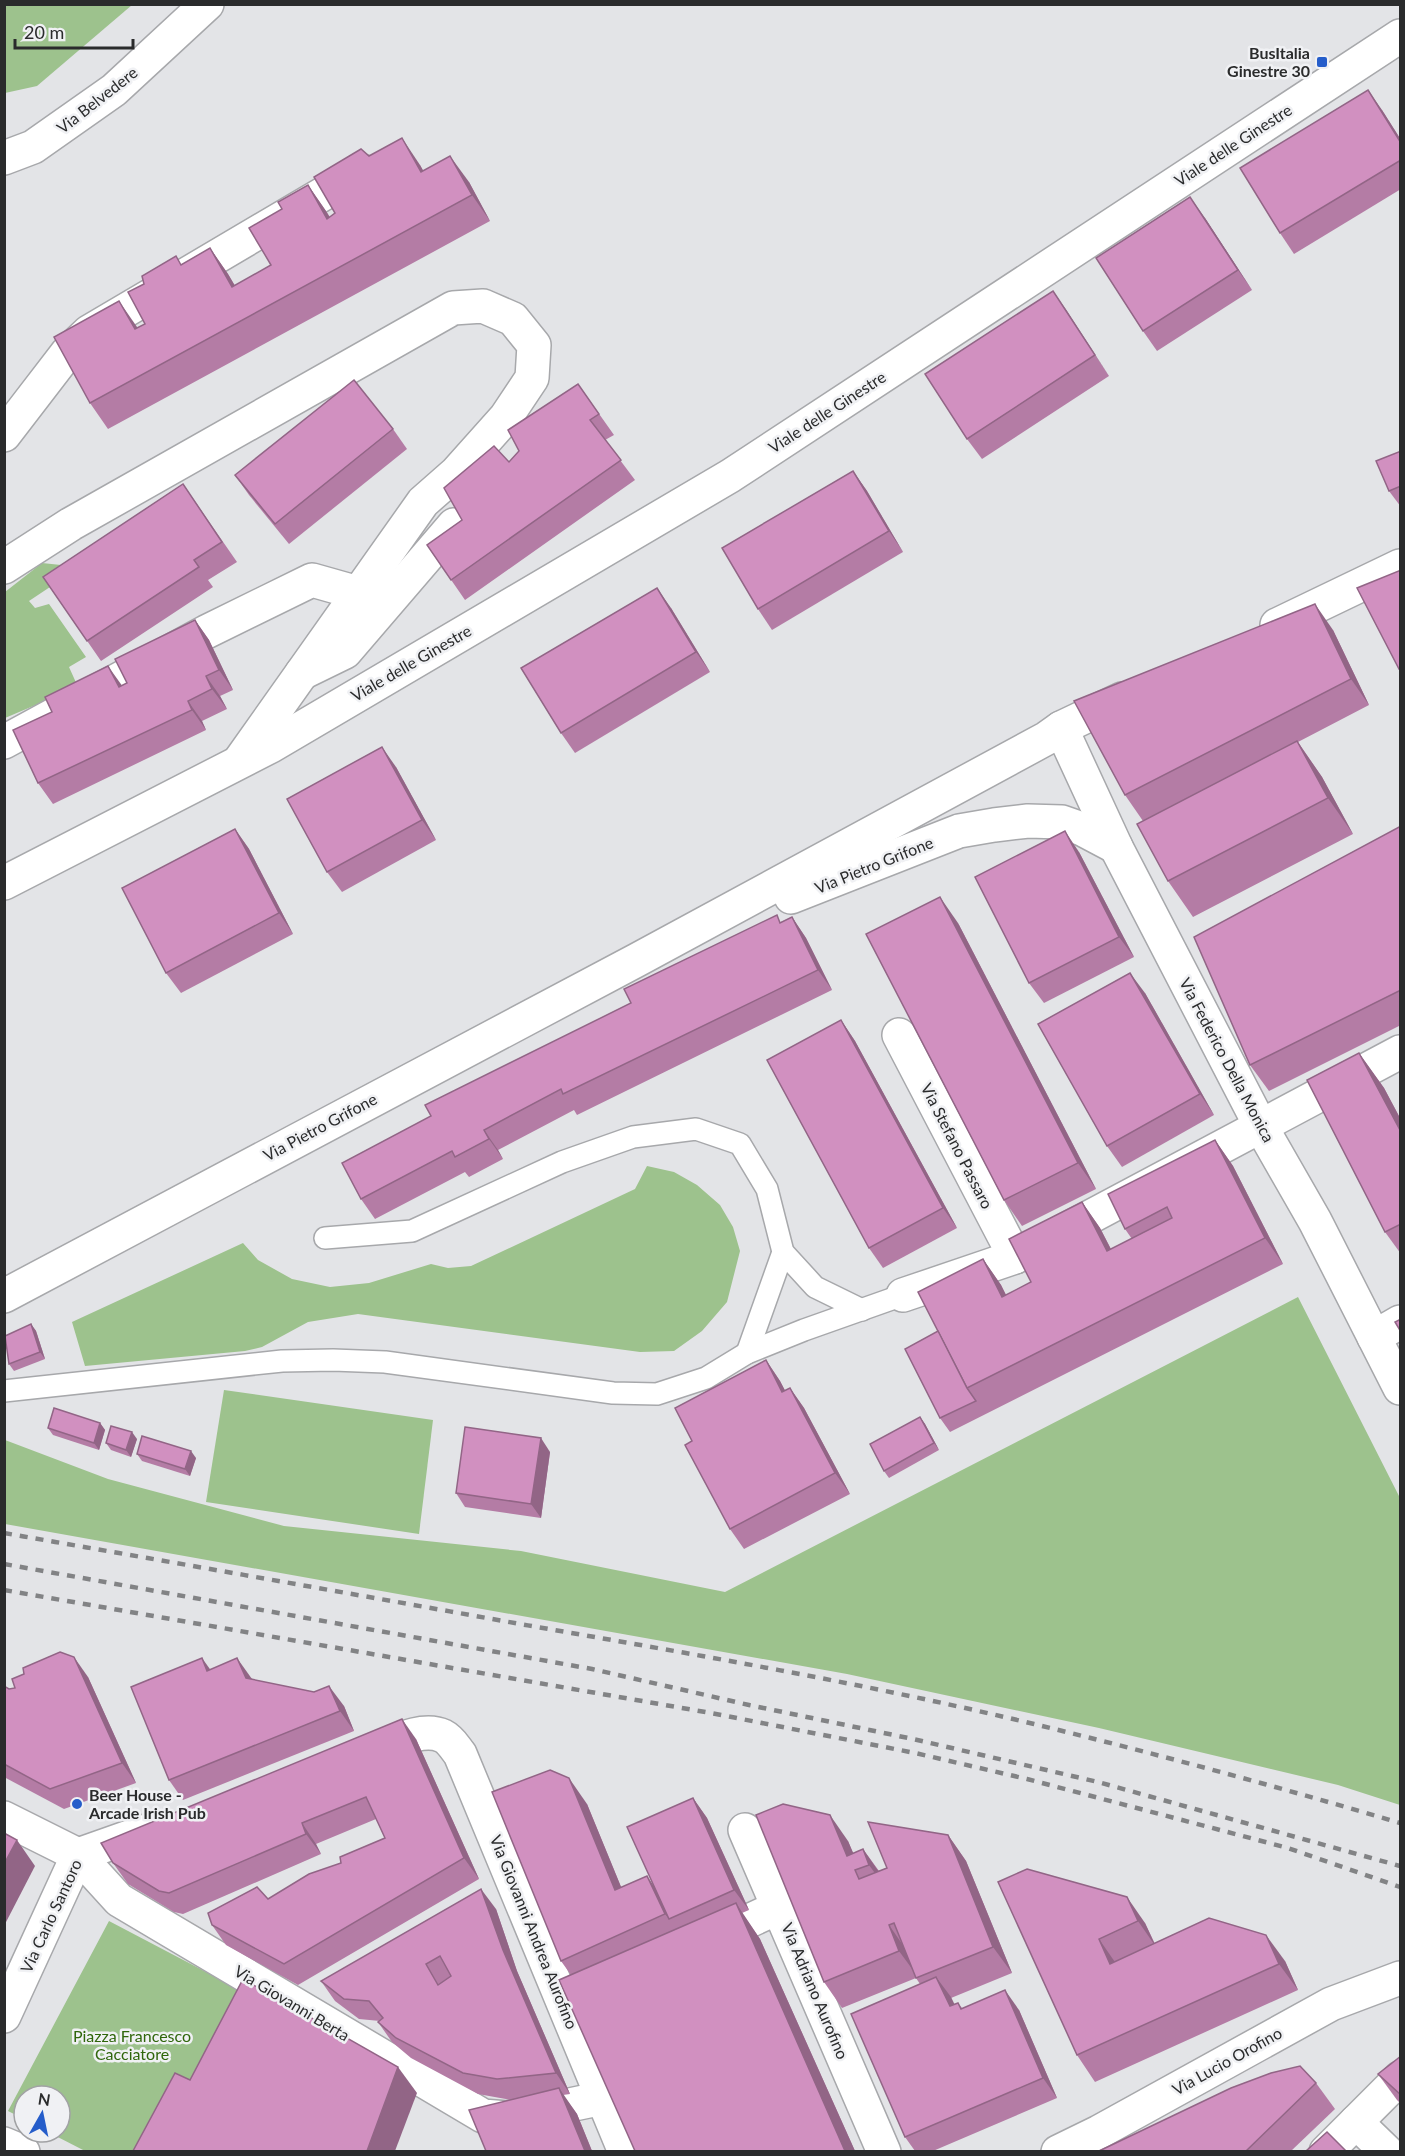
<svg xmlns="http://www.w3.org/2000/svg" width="1405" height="2156" font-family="Lato,sans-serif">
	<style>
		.green { fill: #9dc28d }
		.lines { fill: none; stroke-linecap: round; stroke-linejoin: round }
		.service-casing { stroke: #a7a8ab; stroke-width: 24 }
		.pedestrian-casing { stroke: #a7a8ab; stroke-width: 36 }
		.minor-casing { stroke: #a7a8ab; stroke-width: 36 }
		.tertiary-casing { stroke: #a7a8ab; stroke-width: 36 }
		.service { stroke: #fff; stroke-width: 21 }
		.pedestrian { stroke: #fff; stroke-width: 33 }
		.minor { stroke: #fff; stroke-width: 33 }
		.tertiary { stroke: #fff; stroke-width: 33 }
		.rail { stroke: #828385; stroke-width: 4.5; stroke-dasharray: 8 8; stroke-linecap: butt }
		.wall { fill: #b47ca5 }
		.shaded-wall { fill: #926586 }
		.building { fill: #d190c0; stroke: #926586; stroke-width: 1.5; fill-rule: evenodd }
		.poi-dot { fill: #255dca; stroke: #f0f1f4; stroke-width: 2 }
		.labels { text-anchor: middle; stroke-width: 5; stroke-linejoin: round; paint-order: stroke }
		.poi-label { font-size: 16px; font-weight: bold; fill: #2a2b2c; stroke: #f0f1f4; text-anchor: end }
		.street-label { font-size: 16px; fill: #2a2b2c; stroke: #f0f1f4 }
		.park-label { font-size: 16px; fill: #2f660b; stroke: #f0f1f4 }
	</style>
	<rect width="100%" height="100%" fill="#e3e4e7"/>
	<!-- green -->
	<g class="green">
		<path d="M4,5L5,4L132,5L37,86L5,93Z"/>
		<path d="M42,563L80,567L29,601L35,608L49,604L86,657L69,667L78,687L5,718V592Z"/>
		<path d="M647,1166L674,1172L697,1185L720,1205L733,1227L740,1251L727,1302L702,1331L674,1351L640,1352L358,1314L308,1322L262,1347L245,1351L85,1366L72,1322L243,1243L258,1260L292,1279L330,1287L369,1283L431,1264L448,1268L471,1266L635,1189Z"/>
		<path d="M1298,1297L1400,1498V1805L1338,1785L1099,1728L847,1674L5,1524V1440L108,1479L284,1526L521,1551L725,1592Z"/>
		<path d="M224,1390L433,1420L419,1534L206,1502Z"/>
		<path d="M109,1921L248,1994L165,2151H85L48,2132H60V2096H24V2119L8,2111Z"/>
	</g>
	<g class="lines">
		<defs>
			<g id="service">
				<path d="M325,1238L412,1231L562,1162L633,1137L696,1129L740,1144L767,1189L783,1252L815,1287L862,1310"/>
				<path d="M747,1353L783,1252"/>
				<path d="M4,1391L282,1361L333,1360L385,1362L613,1393L657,1394L706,1378L747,1353L804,1330L903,1295"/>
			</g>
			<path id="pedestrian" d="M1356,2122L1387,2152"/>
			<g id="minor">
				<path d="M4,435L67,353L89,332L362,171"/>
				<path d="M4,567L71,524L453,308L483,306L513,319L534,345L532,378L506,417L456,473L423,502L241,759"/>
				<path d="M302,673L345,652L454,525"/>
				<path d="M4,742L206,632L312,580L358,593"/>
				<path d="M4,883L271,746L730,476L1400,36"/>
				<path d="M899,1035L1015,1257"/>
				<path d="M903,1295L1015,1257L1400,1052"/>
				<path d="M1374,1337L1400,1322"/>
				<path d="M373,1751C393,1743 422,1726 443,1736C451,1740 455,1748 460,1754L625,2152"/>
				<path d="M4,1818L78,1855L119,1900L483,2116L507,2118L603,2098"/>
				<path d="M745,1830L884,2152"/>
				<path d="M708,1940L779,1907"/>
				<path d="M4,2016L78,1855L146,1831"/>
			</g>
			<g id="tertiary">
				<path d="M4,158L33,147L114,90L207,4"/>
				<path d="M1277,625L1400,566"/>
				<path d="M1061,728L1116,847L1260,1125L1315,1221L1400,1388"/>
				<path d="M791,897L959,831L994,825L1028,821L1062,822L1082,829L1116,847"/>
				<path d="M4,1296L637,960L1047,738L1061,728L1122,699"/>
				<path d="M4,2144L23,2152"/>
				<path d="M1058,2152L1099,2132L1331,2004L1400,1978"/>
				<path d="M1326,2152L1400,2078"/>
			</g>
		</defs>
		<!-- service casing -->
		<use href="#service" class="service-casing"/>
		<!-- pedestrian casing -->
		<use href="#pedestrian" class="pedestrian-casing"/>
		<!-- minor casing -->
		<use href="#minor" class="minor-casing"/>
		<!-- tertiary casing -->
		<use href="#tertiary" class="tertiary-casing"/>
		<!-- service -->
		<use href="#service" class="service"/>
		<!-- pedestrian -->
		<use href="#pedestrian" class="pedestrian"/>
		<!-- minor -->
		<use href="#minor" class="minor"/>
		<!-- tertiary -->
		<use href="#tertiary" class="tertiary"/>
		<!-- rail -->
		<g class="rail">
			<path d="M4,1533C176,1563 348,1593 520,1624C692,1654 864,1683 1034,1724C1157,1754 1279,1787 1400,1823"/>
			<path d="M4,1564L592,1669L749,1705L913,1739L1098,1782L1400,1866"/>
			<path d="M4,1590L711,1713L915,1753L1027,1779L1288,1848L1400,1887"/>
		</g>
	</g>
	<!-- wall -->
	<g class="wall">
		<path d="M1382,110L1401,140V189L1294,254L1280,233Z"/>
		<path d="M369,156L420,165L423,171L469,182L490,221L108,429L90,403L138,328L145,324L182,264L210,248L228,274L235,286L271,265L282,209L308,185L330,217L335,213Z"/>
		<path d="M1205,218L1252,290L1157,351L1143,331Z"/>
		<path d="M1053,291L1109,376L982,459L967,439Z"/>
		<path d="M578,384L614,435L605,440L635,480L465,600L427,545L462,520L509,462L519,451Z"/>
		<path d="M393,429L407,449L289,544L249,495L235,475Z"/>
		<path d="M1401,451V507L1389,491Z"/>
		<path d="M853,471L867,491L903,552L772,630L758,609Z"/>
		<path d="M183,484L237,562L208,580L213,587L101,661L43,577Z"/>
		<path d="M671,608L710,672L575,753L561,733Z"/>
		<path d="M195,620L209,640L233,690L220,696L227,709L202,721L206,730L53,804L38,783L122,686L127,683Z"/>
		<path d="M1333,630L1369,705L1298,742L1322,777L1353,834L1193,917L1168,881L1143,821L1125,795Z"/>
		<path d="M396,767L436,840L342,892L327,872Z"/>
		<path d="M1401,826V1025L1269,1091L1250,1065Z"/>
		<path d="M235,829L249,849L293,934L181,993L166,973Z"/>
		<path d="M1079,852L1134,957L1044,1003L1029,983Z"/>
		<path d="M792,917L806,938L832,990L577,1115L574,1110L498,1150L503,1159L469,1177L465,1172L375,1219L361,1199L431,1116L631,1003L781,922Z"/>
		<path d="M958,923L1096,1189L1022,1226L1004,1200Z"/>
		<path d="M1145,993L1214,1115L1122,1167L1107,1146Z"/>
		<path d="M841,1020L855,1041L957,1228L883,1268L869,1248Z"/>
		<path d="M1359,1053L1384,1088L1401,1120V1254L1385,1232Z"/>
		<path d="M1215,1140L1233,1166L1283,1264L950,1432L940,1418L938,1331L983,1259L1001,1285L1006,1295L1031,1282L1082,1202L1100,1228L1111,1249L1132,1239L1125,1229Z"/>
		<path d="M31,1324L36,1331L45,1359L14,1371L9,1364Z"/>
		<path d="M766,1360L780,1381L785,1391L790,1388L804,1408L850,1494L744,1549L730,1529L692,1441Z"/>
		<path d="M920,1417L925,1424L939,1450L889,1478L884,1471Z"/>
		<path d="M100,1423L105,1430L99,1450L53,1435L48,1428Z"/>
		<path d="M137,1439L131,1457L111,1450L106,1443Z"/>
		<path d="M550,1452L541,1518L465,1507L456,1493Z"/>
		<path d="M137,1454L196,1458L190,1476L142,1461Z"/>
		<path d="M210,1670L252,1680L344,1706L354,1731L183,1800L169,1780Z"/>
		<path d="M88,1677L136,1783L64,1809L4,1777V1686L9,1689Z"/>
		<path d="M416,1739L479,1879L298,1985L226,1945L212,1925L268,1899L341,1863L385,1838L376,1819L316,1844L321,1854L183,1914L174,1912L128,1884L113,1863Z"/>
		<path d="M693,1798L707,1818L749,1910L742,1913L760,1939L855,2151H635L571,1975L561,1961L587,1804L621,1887L654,1886Z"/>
		<path d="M948,1835L966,1861L1012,1973L951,1998L954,2005L958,2003L962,2008L1019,2010L1057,2098L933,2151H915L905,2137L920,1984L916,1978L842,2008L824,1982L848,1841L853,1853L863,1849L879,1871L887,1868Z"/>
		<path d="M1027,1869L1145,1923L1155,1944L1285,1961L1298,1990L1095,2082L1077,2055Z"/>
		<path d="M496,1909L517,1971L570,2094L563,2095L577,2114L592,2151H486L511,2100L478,2094L411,2058L392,2042L378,2022L380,2021L359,2019L335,2001L321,1981Z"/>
		<path d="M1401,2056V2104L1397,2100L1378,2074Z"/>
		<path d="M1316,2083L1335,2109L1291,2151H1099Z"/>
	</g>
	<!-- shaded-wall -->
	<g class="shaded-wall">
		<path d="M1368,90L1382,110L1401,140V143Z"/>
		<path d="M402,138L420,165L439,198L421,172Z"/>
		<path d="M450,156L469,182L490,221L472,195Z"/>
		<path d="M308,185L326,211L345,245L327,219Z"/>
		<path d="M1190,197L1205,218L1252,290L1238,270Z"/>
		<path d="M210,248L228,274L251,313L232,287Z"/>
		<path d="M1053,291L1067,311L1109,376L1095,355Z"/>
		<path d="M119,301L137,327L153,356L135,329Z"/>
		<path d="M853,471L867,491L903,552L889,531Z"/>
		<path d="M657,588L671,608L710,672L696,652Z"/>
		<path d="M1315,604L1333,630L1369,705L1351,679Z"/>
		<path d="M195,620L209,640L233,690L219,670Z"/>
		<path d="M108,666L123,687H119Z"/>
		<path d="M206,676L220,696L227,709L212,689Z"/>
		<path d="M188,701L202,721L206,730L192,710Z"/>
		<path d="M1297,741L1322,777L1353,834L1328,798Z"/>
		<path d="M382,747L396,767L436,840L422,820Z"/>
		<path d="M235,829L249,849L293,934L279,913Z"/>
		<path d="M1065,831L1079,852L1134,957L1119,937Z"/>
		<path d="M940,897L958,923L1096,1189L1078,1163Z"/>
		<path d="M792,917L806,938L832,990L818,970Z"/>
		<path d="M1130,973L1145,993L1214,1115L1200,1094Z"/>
		<path d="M841,1020L855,1041L957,1228L943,1208Z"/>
		<path d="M1359,1053L1384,1088L1401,1120V1132Z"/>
		<path d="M484,1130L498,1150L503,1159L489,1139Z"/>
		<path d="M1215,1140L1233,1166L1283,1264L1265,1238Z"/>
		<path d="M1082,1202L1100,1228L1125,1277L1107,1251Z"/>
		<path d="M983,1259L1001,1285L1020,1323L1002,1297Z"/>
		<path d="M31,1324L36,1331L45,1359L40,1352Z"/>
		<path d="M766,1360L780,1381L797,1413L782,1392Z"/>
		<path d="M790,1388L804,1408L850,1494L835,1473Z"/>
		<path d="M920,1417L925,1424L939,1450L934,1443Z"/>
		<path d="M100,1423L105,1430L99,1450L94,1443Z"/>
		<path d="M132,1432L137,1439L131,1457L126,1450Z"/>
		<path d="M541,1438L550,1452L541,1518L531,1504Z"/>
		<path d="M191,1451L196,1458L190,1476L185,1469Z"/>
		<path d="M74,1657L88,1677L136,1783L122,1763Z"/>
		<path d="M202,1658L217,1679L207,1671Z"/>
		<path d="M237,1658L252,1679L260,1699L246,1678Z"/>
		<path d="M329,1686L344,1706L354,1731L340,1711Z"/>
		<path d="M402,1719L416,1739L479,1879L464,1858Z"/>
		<path d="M569,1778L587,1804L633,1916L615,1890Z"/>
		<path d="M693,1798L707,1818L749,1910L734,1890Z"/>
		<path d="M830,1815L848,1841L860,1869L847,1856Z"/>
		<path d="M302,1823L316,1844L321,1854L306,1834Z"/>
		<path d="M948,1835L966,1861L1012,1973L993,1947Z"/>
		<path d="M17,1840L35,1866L4,1926V1864Z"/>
		<path d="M863,1849L881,1875L888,1891L869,1865Z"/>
		<path d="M647,1876L665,1902L669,1919L665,1914Z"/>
		<path d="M481,1889L496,1909L517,1971L570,2094L556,2073L503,1950Z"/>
		<path d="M1127,1897L1145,1923L1156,1947L1138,1921Z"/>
		<path d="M736,1903L760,1939L855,2151H845Z"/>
		<path d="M889,1925L907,1951L918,1977L899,1951Z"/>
		<path d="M1266,1935L1285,1961L1298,1990L1279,1964Z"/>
		<path d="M1099,1939L1117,1965L1110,1964Z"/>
		<path d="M936,1977L951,1997L965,2026L950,2006Z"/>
		<path d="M1005,1990L1019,2010L1057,2098L1043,2078Z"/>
		<path d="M398,2067L417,2093L395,2151H367Z"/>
		<path d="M559,2088L577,2114L592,2151H585Z"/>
	</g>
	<!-- building -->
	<g class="building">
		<path d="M1368,90L1401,143V160L1280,233L1240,168Z"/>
		<path d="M402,138L421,172L450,156L472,195L90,403L54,337L119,301L135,329L145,324L128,292L144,284L142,276L176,256L181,265L210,248L232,287L271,265L249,228L282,209L278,202L308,185L327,219L335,213L314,177L361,149L369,156Z"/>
		<path d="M1190,197L1238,270L1143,331L1096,258Z"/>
		<path d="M1053,291L1095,355L967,439L925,374Z"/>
		<path d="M354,380L393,429L275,524L235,475Z"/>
		<path d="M578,384L599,414L590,420L621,460L451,580L427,545L462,520L444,488L494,446L509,462L519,451L508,430Z"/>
		<path d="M1401,451V486L1389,491L1376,461Z"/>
		<path d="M853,471L889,531L758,609L722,548Z"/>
		<path d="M183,484L222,542L194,560L199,567L87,641L43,577Z"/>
		<path d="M1401,570V668L1399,669L1357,588Z"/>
		<path d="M657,588L696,652L561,733L521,668Z"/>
		<path d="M1315,604L1351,679L1125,795L1074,701Z"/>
		<path d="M195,620L219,670L206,676L212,689L188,701L192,710L38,783L13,730L52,712L45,697L108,666L119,687L127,683L115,659Z"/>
		<path d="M1297,741L1328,798L1168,881L1137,824Z"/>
		<path d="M382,747L422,820L327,872L287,799Z"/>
		<path d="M1401,826V990L1250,1065L1194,937Z"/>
		<path d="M235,829L279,913L166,973L122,888Z"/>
		<path d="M1065,831L1119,937L1029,983L975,877Z"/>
		<path d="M940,897L1078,1163L1004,1200L866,934Z"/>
		<path d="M777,915L780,923L792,917L818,970L563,1094L561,1089L484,1130L489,1139L455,1157L452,1151L361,1199L342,1163L431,1116L425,1105L631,1003L624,989Z"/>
		<path d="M1130,973L1200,1094L1107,1146L1038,1024Z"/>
		<path d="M841,1020L943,1208L869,1248L767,1060Z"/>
		<path d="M1359,1053L1401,1132V1224L1385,1232L1307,1080Z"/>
		<path d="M1215,1140L1265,1238L967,1388L918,1292L983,1259L1002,1297L1031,1282L1009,1239L1082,1202L1107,1251L1172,1218L1167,1207L1125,1229L1108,1194Z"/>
		<path d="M1401,1319V1332L1395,1322Z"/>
		<path d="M31,1324L40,1352L9,1364L5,1336Z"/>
		<path d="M938,1331L967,1388L976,1401L940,1418L905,1349Z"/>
		<path d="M766,1360L782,1392L790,1388L835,1473L730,1529L685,1445L692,1441L675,1408Z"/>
		<path d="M54,1408L100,1423L94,1443L48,1428Z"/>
		<path d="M920,1417L934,1443L884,1471L870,1444Z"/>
		<path d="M111,1426L132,1432L126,1450L106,1443Z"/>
		<path d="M465,1427L541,1438L531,1504L456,1493Z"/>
		<path d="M142,1436L191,1451L185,1469L137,1454Z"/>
		<path d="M60,1652L74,1657L122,1763L50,1789L4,1764V1686L9,1689L15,1688L12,1679L24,1674L23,1668Z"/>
		<path d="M202,1658L207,1671L237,1658L246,1678L314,1692L329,1686L340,1711L169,1780L131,1687Z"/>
		<path d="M402,1719L464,1858L284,1964L212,1925L208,1913L257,1887L268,1899L309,1874L341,1863L340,1857L385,1838L366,1797L302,1823L306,1834L169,1893L159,1891L113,1863L101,1843Z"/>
		<path d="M550,1770L569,1778L615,1890L647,1876L665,1914L561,1961L492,1792Z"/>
		<path d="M693,1798L734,1890L669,1919L627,1827Z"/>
		<path d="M783,1804L830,1815L847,1856L863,1849L869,1865L855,1870L859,1879L887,1868L868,1822L948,1835L993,1947L916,1978L894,1923L889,1925L899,1951L824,1982L756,1815Z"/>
		<path d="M4,1833L17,1840L4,1864Z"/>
		<path d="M1027,1869L1127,1897L1138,1921L1099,1939L1110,1964L1209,1918L1266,1935L1279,1964L1077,2055L998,1882Z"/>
		<path d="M481,1889L503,1950L556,2073L497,2079L463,2073L396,2038L378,2022L383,2018L369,2001L344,1999L321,1981ZM440,1956L451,1976L438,1985L426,1964Z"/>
		<path d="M736,1903L845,2151H635L559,1980Z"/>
		<path d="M936,1977L950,2006L958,2003L961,2009L1005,1990L1043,2078L905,2137L851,2014Z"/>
		<path d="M243,1979L398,2067L367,2151H133L175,2073L190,2080Z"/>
		<path d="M1401,2056V2095L1378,2074Z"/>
		<path d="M1300,2066L1316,2083L1246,2151H1099L1231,2088L1271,2073Z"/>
		<path d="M559,2088L585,2151H486L469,2110Z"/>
		<path d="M1327,2132L1346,2151H1306Z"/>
	</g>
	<!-- markers -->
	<g class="poi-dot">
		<rect x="1316" y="56" width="12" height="12" rx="3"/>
		<circle cx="77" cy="1804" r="6"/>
	</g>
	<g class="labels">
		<!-- poi labels -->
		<g class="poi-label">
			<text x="1310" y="59">BusItalia<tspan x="1310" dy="18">Ginestre 30</tspan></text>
			<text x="89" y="1801" text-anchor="start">Beer House -<tspan x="89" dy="18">Arcade Irish Pub</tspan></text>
		</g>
		<!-- street labels -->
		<g class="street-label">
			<text transform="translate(97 100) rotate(-38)" y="6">Via Belvedere</text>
			<text transform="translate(1233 145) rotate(-33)" y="6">Viale delle Ginestre</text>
			<text transform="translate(827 412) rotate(-33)" y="6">Viale delle Ginestre</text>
			<text transform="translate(411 663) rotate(-30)" y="6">Viale delle Ginestre</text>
			<text transform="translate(874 865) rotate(-22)" y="6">Via Pietro Grifone</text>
			<text transform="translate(1227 1060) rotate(62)" y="6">Via Federico Della Monica</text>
			<text transform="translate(320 1127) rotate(-28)" y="6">Via Pietro Grifone</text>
			<text transform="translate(957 1146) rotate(63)" y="6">Via Stefano Passaro</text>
			<text transform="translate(51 1916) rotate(-65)" y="6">Via Carlo Santoro</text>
			<text transform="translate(534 1932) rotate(68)" y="6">Via Giovanni Andrea Aurofino</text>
			<text transform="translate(815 1991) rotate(67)" y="6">Via Adriano Aurofino</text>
			<text transform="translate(292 2003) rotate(31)" y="6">Via Giovanni Berta</text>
			<text transform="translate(1227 2061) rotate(-29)" y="6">Via Lucio Orofino</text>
		</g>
		<!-- park labels -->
		<g class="park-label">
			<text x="132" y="2042">Piazza Francesco<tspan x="132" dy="18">Cacciatore</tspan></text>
		</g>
	</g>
	<!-- border -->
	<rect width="1405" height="2156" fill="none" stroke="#2a2b2c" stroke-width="12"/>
	<!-- north arrow -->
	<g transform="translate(42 2114) rotate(9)"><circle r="28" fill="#f0f1f4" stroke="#a1a2a4" stroke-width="1.5"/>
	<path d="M0-4.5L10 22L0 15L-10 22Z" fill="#255dca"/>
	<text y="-9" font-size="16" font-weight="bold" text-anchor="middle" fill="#2a2b2c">N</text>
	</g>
	<!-- scale -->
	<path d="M15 39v9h118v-9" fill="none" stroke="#2a2b2c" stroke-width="3"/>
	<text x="24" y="39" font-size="18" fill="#2a2b2c" stroke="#f0f1f4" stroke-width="4.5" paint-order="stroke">20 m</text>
</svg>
